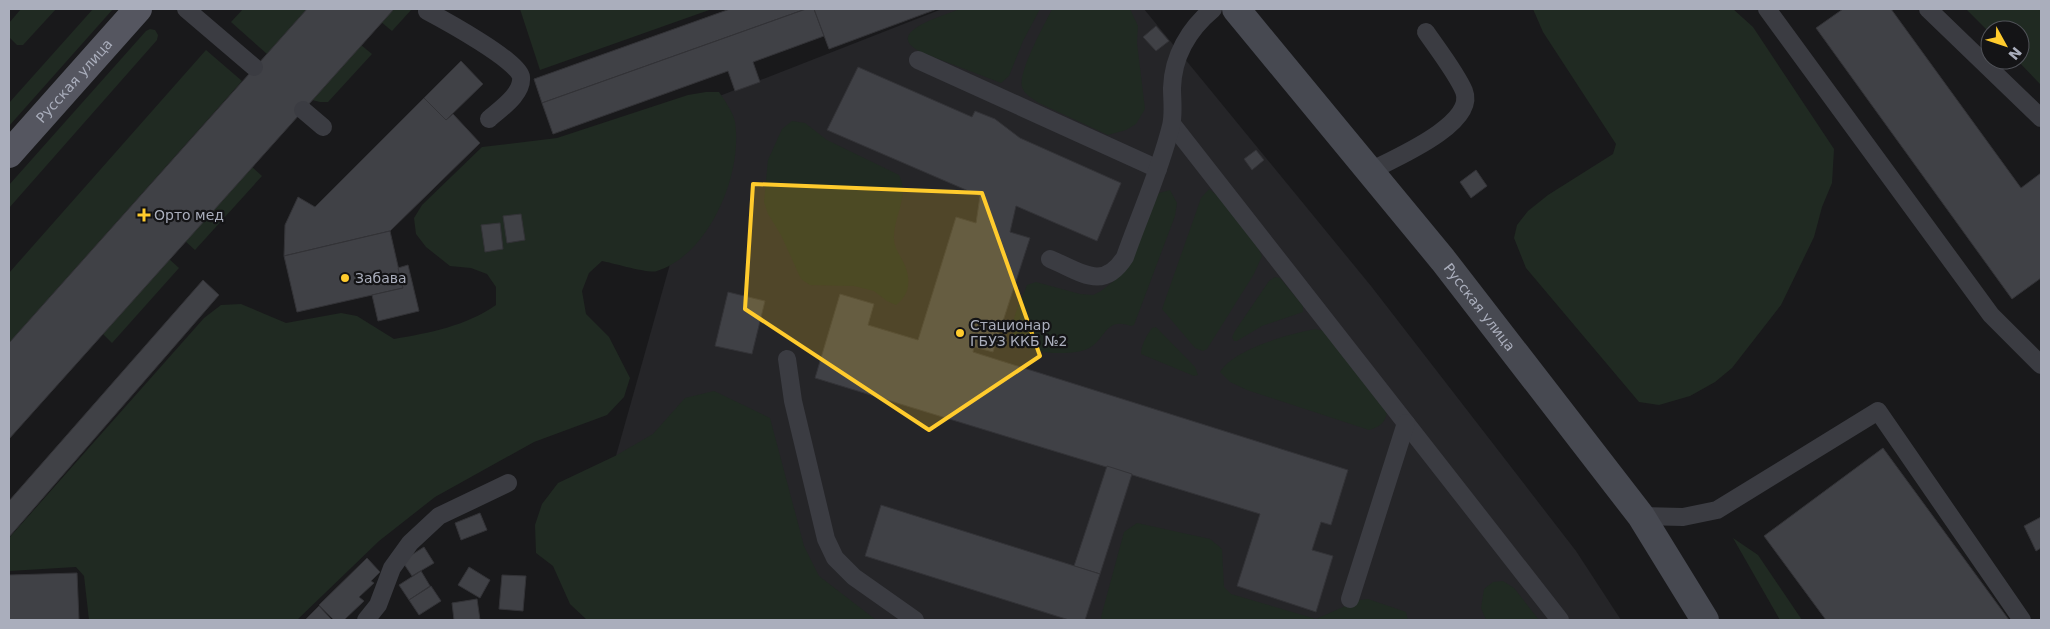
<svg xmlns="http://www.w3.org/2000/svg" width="2050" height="629" font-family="'DejaVu Sans',sans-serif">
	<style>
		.built { fill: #252528 }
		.green { fill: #202a22 }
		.building { fill: #404146; stroke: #333337 }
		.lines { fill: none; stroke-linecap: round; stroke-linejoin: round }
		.lane { stroke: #3b3c42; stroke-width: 18 }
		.secondary { stroke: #474951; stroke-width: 28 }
		.primary { stroke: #555660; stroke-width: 28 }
		.marked { fill: #ffcb2d; fill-opacity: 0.2; stroke: #ffcb2d; stroke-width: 4; stroke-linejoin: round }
		.poi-dot { fill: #ffcb2d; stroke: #141416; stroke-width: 2 }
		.labels { text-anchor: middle; stroke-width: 4.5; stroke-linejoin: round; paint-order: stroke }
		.street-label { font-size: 14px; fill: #aaaebc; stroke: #141416 }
		.poi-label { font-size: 14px; fill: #aaaebc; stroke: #141416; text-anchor: start }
	</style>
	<rect width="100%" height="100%" fill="#19191b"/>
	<!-- built -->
	<path class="built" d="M942,9H1144L1371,286L1576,551L1621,620H649L592,541L717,97Z"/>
	<!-- green -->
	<g class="green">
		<path d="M21,9H56L23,45H17L9,37V23Z"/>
		<path d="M93,9H113L9,126V103Z"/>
		<path d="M243,9H307L267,54L231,22Z"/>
		<path d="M394,9H412L392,31L381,22Z"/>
		<path d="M520,9H712L540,70Z"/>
		<path d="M960,9H1040L1023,41L1009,76L1001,83L923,53C879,33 943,16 960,9Z"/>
		<path d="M1052,9H1130L1138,26L1137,43L1145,109L1136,124L1126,130L1108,135L1039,103C1033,99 1024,94 1022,87C1018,71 1045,24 1052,9Z"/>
		<path d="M1533,9H1733L1753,27L1834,149L1832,183L1822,207L1814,237L1781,305L1732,368L1715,382L1690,396L1659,405L1639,402L1526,268L1514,238L1517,225L1528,211L1548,195L1613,154L1616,144L1543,32Z"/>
		<path d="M1966,9H2041V85L2017,60H2020V30H1990V33Z"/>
		<path d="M150,29L155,30L158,35L157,40L9,208V185L146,31Z"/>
		<path d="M361,45L372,54L328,102H320L312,100Z"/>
		<path d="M206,50L242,81L9,343V273Z"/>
		<path d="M706,92H719C725,101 733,112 735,122C743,173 710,254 657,271C649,274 613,263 602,261L589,273L582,291L586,314L609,337L630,378L624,397L607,415L534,442L435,497L379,541L297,620H89L84,576L76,567L9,571V538L204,318L221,305L241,304L286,323L341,313L357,316L394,339C429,333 466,326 496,305V287L487,274L471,268L450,266L426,247L416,234L414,218L422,205L482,147L557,138L688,95Z"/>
		<path d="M792,121L805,123L827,140L899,175C910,196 893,217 894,239C894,253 911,265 908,286C907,294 902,300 896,305L887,301L874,291L854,286L810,285L801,279L781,235L768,214L764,202L768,160L782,129Z"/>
		<path d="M252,167L262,176L195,250L185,241Z"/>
		<path d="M1209,189L1219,197L1258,248L1262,256L1254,274L1207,349L1203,351L1195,348L1162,309L1201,198Z"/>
		<path d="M1170,190L1177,203L1175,216L1134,325L1131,326C1104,316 1106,341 1087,349C1072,356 1022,355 1014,337C1008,323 1022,299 1027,285L1036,282L1080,294L1093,295L1101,291L1115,280L1159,193Z"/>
		<path d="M169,259L179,268L112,343L103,334Z"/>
		<path d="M1275,277L1280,278L1303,306V312L1262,326L1237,341H1234L1232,337L1235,331L1269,281Z"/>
		<path d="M1156,327L1195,367L1198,375L1194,376L1141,354C1141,345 1147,335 1152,328Z"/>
		<path d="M1315,329L1324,331L1387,413C1385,423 1379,427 1369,430L1247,390L1230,382L1220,372C1234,349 1289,334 1315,329Z"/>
		<path d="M714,391L770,418L804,546L819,576L876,620H587L570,604L553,566L536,553L535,525L542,504L558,483L615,456L653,434L685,398Z"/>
		<path d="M1137,523L1210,539L1222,549L1224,587L1231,594L1316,619L1359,600L1368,599L1406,612L1408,620H1102L1101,617L1124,532Z"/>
		<path d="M1733,538L1758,555L1802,620H1780Z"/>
		<path d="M1503,581L1514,588L1539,620H1486L1481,608L1484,589L1493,582Z"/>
	</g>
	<!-- building -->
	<g class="building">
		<path d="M307,9H394L9,439V343Z"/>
		<path d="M730,9H806L542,103L534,79Z"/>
		<path d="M806,9H814L824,36L753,62L760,82L735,91L728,71L553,134L542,103Z"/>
		<path d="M814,9H937L829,49Z"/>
		<path d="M1843,9H1891L2021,188L2041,173V278L2012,299L1816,28Z"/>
		<path d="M1156,26L1169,41L1156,51L1143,37Z"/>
		<path d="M461,61L483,84L446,120L424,98Z"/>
		<path d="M858,67L972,117L975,111L995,119L1020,138L1121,183L1097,241L1016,206L1010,232L1030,238L993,352L974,347L973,352L1348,470L1331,525L1321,522L1312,550L1333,556L1316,612L1237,586L1260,514L815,378L840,294L874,304L868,325L918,340L956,217L976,223L980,196L827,130Z"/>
		<path d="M424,98L446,120L453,114L480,143L390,231L284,256L285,225L298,197L315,207Z"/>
		<path d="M1256,150L1264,160L1252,170L1244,159Z"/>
		<path d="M1476,170L1487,186L1471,198L1460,182Z"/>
		<path d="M521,214L525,240L507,243L503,216Z"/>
		<path d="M500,223L503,249L485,252L481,225Z"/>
		<path d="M390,231L403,288L297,312L284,256Z"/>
		<path d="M408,265L419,311L378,321L372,295L403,288L398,268Z"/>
		<path d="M203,280L219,295L9,537V501Z"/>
		<path d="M728,292L765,301L752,354L715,346Z"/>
		<path d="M1883,448L2009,620H1826L1764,536Z"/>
		<path d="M1107,466L1132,474L1100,574L1074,566Z"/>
		<path d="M881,505L1100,574L1085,620H1069L865,556Z"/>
		<path d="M480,513L487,530L461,540L455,523Z"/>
		<path d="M2041,517V548L2036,551L2024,526Z"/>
		<path d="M424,547L434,563L412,576L402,561Z"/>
		<path d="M367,558L380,572L371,581L374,583L359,597L364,601L344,620H334L319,605Z"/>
		<path d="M469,567L490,580L480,598L458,585Z"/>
		<path d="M421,571L430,586L409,600L399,585Z"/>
		<path d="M77,573L79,620H9V575Z"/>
		<path d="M502,575L526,576L523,611L499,609Z"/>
		<path d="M431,586L441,601L419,615L409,600Z"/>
		<path d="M477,599L480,620H454L452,603Z"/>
		<path d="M319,606L332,620H305Z"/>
	</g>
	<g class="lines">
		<!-- lane -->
		<g class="lane">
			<path d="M186,9L254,67"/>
			<path d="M1767,9L1991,315L2041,365"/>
			<path d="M1928,9L2041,118"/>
			<path d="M427,11C444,20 519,61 521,77C523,94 500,109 489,119"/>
			<path d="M918,60L1158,169"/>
			<path d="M303,110L323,127"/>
			<path d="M1172,124L1560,620"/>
			<path d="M1370,171C1393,159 1477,124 1464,91C1457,74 1437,48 1426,32"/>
			<path d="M1050,259C1081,272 1103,292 1125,257C1140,214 1160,171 1171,126C1174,114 1172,100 1172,88C1173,56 1189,29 1213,9"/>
			<path d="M787,359L793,401L826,539L835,558L854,577L915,620"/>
			<path d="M1641,516L1683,517L1717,510L1878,411L2022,620"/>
			<path d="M1350,599L1406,423"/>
			<path d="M366,620L378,605L392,568L410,543L439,516L508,483"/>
		</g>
		<!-- secondary -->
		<path class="secondary" id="s1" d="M1236,9L1443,260L1641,516L1705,620"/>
		<!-- primary -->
		<path class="primary" id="s2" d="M9,154L138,9"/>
	</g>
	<!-- marked area -->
	<path class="marked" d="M753,184L982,193L1040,356L929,430L745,309Z"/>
	<!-- markers -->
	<g class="poi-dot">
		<path d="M141.5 207.5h5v5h5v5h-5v5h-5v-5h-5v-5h5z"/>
		<circle cx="345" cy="278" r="5"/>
		<circle cx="960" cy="333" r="5"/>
	</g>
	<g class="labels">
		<!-- street labels -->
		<g class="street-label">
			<text dy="5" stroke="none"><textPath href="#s2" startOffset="98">Русская улица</textPath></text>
			<text dy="5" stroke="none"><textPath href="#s1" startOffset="385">Русская улица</textPath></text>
		</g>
		<!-- poi labels -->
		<g class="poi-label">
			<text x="154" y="220">Орто мед</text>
			<text x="355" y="283">Забава</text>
			<text x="970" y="330">Стационар<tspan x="970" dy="16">ГБУЗ ККБ №2</tspan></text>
		</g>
	</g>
	<!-- border -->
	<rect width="2050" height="629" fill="none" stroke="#aaaebc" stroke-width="20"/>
	<!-- north arrow -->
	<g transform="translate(2005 45) rotate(130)"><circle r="24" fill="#141416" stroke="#505258"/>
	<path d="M0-4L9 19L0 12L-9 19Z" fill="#ffcb2d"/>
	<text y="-8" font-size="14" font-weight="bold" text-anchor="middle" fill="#aaaebc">N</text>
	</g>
</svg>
